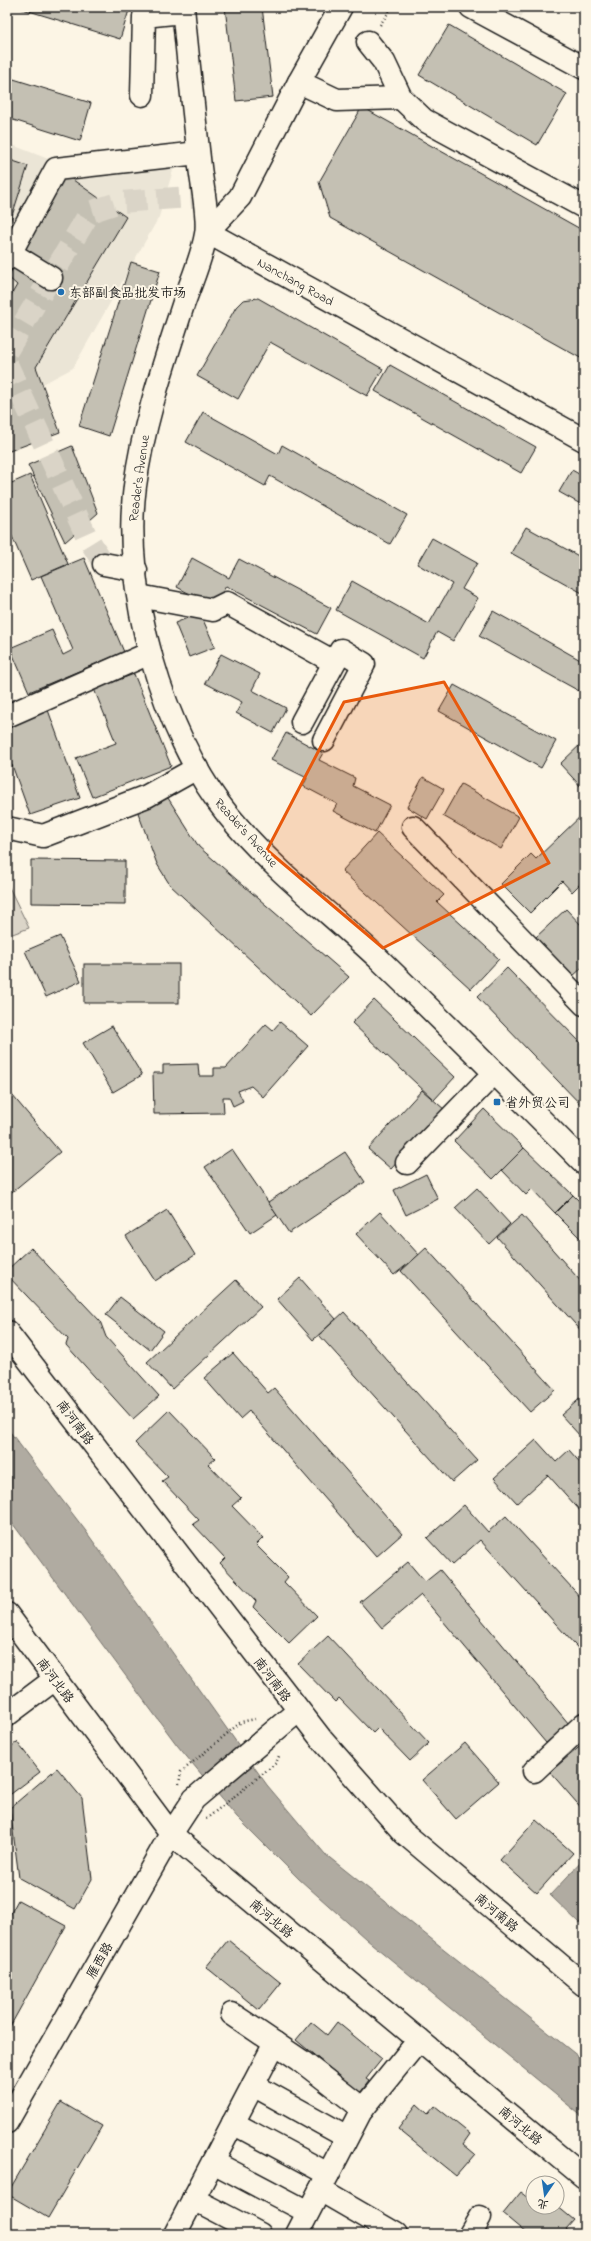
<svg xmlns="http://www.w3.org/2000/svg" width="591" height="2241" font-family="'Indie Flower','LXGW WenKai TC',sans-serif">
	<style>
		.built { fill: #ebe5d6 }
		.green { fill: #dbd5c8; stroke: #7c7872 }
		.water { fill: #b0aba1; stroke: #75726c }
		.building { fill: #c4c0b3; stroke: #1c1c1c }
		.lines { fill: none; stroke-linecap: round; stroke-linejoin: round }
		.minor-tunnel { stroke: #dad4c7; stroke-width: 22; stroke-dasharray: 22 11; stroke-linecap: butt }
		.minor-casing { stroke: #1c1c1c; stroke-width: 25 }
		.major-casing { stroke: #1c1c1c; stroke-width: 25 }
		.path { stroke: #1c1c1c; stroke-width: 2.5; stroke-dasharray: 1 3; stroke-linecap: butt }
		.minor { stroke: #fcf5e5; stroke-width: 22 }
		.major { stroke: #fcf5e5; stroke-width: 22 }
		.marked { fill: #e8590c; fill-opacity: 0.2; stroke: #e8590c; stroke-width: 3; stroke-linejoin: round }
		.poi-dot { fill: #1f6fb2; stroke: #fcf5e5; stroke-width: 1.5 }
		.labels { text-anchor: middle; stroke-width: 4; stroke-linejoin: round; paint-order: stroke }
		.street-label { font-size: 13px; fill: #1c1c1c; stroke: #fcf5e5 }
		.poi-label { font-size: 13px; fill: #1c1c1c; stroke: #fcf5e5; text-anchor: start }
	</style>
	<rect width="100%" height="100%" fill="#fcf5e5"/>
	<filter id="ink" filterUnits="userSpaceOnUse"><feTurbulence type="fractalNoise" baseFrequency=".025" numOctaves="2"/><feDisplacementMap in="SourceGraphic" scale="8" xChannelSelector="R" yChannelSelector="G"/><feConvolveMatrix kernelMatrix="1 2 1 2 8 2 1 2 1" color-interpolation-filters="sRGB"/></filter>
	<g filter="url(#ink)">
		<!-- built -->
		<g class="built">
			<path d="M502,7H527L521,17Z"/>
			<path d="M7,143L51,160L180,147L159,217L73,368L7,403Z"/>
		</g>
		<!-- green -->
		<path class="green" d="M7,883L29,928L7,936Z"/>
		<!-- water -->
		<g class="water">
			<path d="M7,1428L85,1530L267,1785L325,1854L584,2061V2118L366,1939L299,1879L237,1817L177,1745L7,1516Z"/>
			<path d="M584,1859V1918L579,1923L550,1895Z"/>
		</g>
		<!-- building -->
		<g class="building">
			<path d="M16,7H130L120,39Z"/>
			<path d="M225,7H262L273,97L236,101Z"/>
			<path d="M449,25L567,94L537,145L419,75Z"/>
			<path d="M7,77L91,103L80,141L7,118Z"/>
			<path d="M362,107L584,231V360L330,218L319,182Z"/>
			<path d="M584,155V172L577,168Z"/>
			<path d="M7,159L28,166L10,222L7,221Z"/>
			<path d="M66,175L126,217L36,367L60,432L7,452V302L17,285L8,277Z"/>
			<path d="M131,262L160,271L109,436L79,426Z"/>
			<path d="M258,298L383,369L367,396L270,342L238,399L197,376L236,307L243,300Z"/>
			<path d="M390,365L536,447L521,473L375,391Z"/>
			<path d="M203,412L278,454L282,445L407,515L390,544L270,476L265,486L186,442Z"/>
			<path d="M72,446L98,513L65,542L28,465Z"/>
			<path d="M572,470L584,477V506L559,492Z"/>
			<path d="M30,475L68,564L31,580L7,525V485Z"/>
			<path d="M526,527L584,559V594L511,553Z"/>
			<path d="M432,538L477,563L462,589L478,598L453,641L437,632L423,658L336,610L352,581L429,624L452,584L417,564Z"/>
			<path d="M84,558L124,652L29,692L10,648L52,630L63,655L73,650L41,576Z"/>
			<path d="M192,558L229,578L239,559L331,608L317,634L226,586L214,607L177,587Z"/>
			<path d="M493,611L584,662V681L579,691L479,636Z"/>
			<path d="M200,613L215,647L189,657L175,623Z"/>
			<path d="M221,654L260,674L252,690L286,708L273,733L236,713L242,702L205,683Z"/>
			<path d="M134,674L171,766L92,797L76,758L116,743L94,689Z"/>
			<path d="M454,685L556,741L541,768L439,711Z"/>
			<path d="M48,710L80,798L30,815L12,765L7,766V725Z"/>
			<path d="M286,733L323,753L319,760L355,778L353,786L390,805L375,833L333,811L337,804L303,786L307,778L271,760Z"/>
			<path d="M584,741V790L560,764Z"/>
			<path d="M423,777L444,789L427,819L407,807Z"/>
			<path d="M461,784L519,817L501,849L443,816Z"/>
			<path d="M168,798L199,847L349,977L311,1016L170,885L157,864L137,810Z"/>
			<path d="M584,813V880L572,892L562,881L530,913L501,884L531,854L536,859Z"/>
			<path d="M377,833L444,895L437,902L499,959L471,989L342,871Z"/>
			<path d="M31,860L125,861V904L31,903Z"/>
			<path d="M566,909L584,928V966L572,977L535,938Z"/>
			<path d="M60,936L81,981L46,997L25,951Z"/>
			<rect x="84" y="964" width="95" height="39"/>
			<path d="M507,968L584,1046V1108L477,997Z"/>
			<path d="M374,1000L455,1077L434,1100L352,1023Z"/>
			<path d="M280,1022L308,1046L263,1097L251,1086L238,1091L243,1101L233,1106L229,1097H223L224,1113L154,1114L153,1073H163V1065L198,1064L199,1076H214V1068H226L266,1024L273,1030Z"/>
			<path d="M112,1026L142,1075L113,1092L83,1043Z"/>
			<path d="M7,1089L60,1152L7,1196Z"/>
			<path d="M422,1090L445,1110L391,1169L368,1149Z"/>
			<path d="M484,1109L524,1148L493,1179L454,1141Z"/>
			<path d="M524,1148L573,1195L555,1213L532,1189L526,1195L502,1170Z"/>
			<path d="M232,1149L277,1215L250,1233L205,1167Z"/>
			<path d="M345,1152L365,1182L289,1233L268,1202Z"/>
			<path d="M426,1174L438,1199L406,1215L394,1190Z"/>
			<path d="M477,1188L510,1224L489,1244L455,1208Z"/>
			<path d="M573,1195L584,1206V1242L555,1213Z"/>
			<path d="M167,1210L195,1255L155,1281L126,1236Z"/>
			<path d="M380,1212L419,1255L394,1275L356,1234Z"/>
			<path d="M522,1215L584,1285V1334L497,1237Z"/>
			<path d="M31,1248L100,1321L106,1337L159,1396L133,1419L66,1345L68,1339L7,1275V1270Z"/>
			<path d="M426,1248L555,1390L530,1412L401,1271Z"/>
			<path d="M300,1278L336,1319L313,1340L277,1299Z"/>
			<path d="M236,1280L261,1307L172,1389L147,1362Z"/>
			<path d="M120,1297L164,1331L150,1350L106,1315Z"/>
			<path d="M344,1312L477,1460L452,1482L319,1335Z"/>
			<path d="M233,1353L268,1393L274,1388L402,1534L376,1557L249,1411L240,1419L204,1378Z"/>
			<path d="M584,1395V1434L581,1437L561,1415Z"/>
			<path d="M169,1410L215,1458L208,1464L241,1498L232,1506L263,1538L256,1545L288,1577L284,1582L317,1616L289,1643L253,1607L256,1601L220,1563L225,1558L193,1524L199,1520L162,1481L168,1477L135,1443Z"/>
			<path d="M536,1440L556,1462L569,1450L584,1467V1515L548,1475L517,1503L494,1478Z"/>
			<path d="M464,1505L488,1532L506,1516L584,1601V1655L480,1540L452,1565L427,1538Z"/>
			<path d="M408,1562L425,1582L440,1570L569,1724L546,1743L421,1595L382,1628L360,1602Z"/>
			<path d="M328,1636L429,1743L410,1761L378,1728L373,1733L339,1698L335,1702L298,1664Z"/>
			<path d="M17,1742L40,1772L7,1797V1750Z"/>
			<path d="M465,1743L499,1782L456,1819L422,1780Z"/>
			<path d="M584,1743V1811L550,1772Z"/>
			<path d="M57,1768L82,1798L92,1879L75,1909L19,1878L10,1808Z"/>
			<path d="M536,1820L573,1853L537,1893L500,1860Z"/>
			<path d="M18,1900L66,1926L7,2032V1920Z"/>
			<path d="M228,1940L281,1983L259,2010L206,1967Z"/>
			<path d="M311,2022L327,2035L337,2022L382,2059L366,2079L369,2081L360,2093L296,2040Z"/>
			<path d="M61,2102L102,2126L48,2218L7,2194Z"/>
			<path d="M417,2104L428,2114L435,2106L470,2134L463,2144L475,2154L456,2176L398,2129Z"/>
			<path d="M521,2192L533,2201V2207L557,2206L574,2220L566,2229L572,2234H527L503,2214Z"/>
			<path d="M7,2226L21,2234H7Z"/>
		</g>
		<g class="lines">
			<!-- minor-tunnel -->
			<g class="minor-tunnel">
				<path d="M7,351L90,212L120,202L203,196"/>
				<path d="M7,364L86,535L104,564"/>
			</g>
			<defs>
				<g id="minor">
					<path d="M471,7L584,68"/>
					<path d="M368,42L384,62L401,98L424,120L584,207"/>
					<path d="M299,82L337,100L401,98"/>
					<path d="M142,95L144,16L183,12"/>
					<path d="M207,232L240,197L299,82L341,7"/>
					<path d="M7,251L51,278"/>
					<path d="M7,259L56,169L198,153"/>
					<path d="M104,564L136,570"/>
					<path d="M139,596L213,610L227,603L334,662"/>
					<path d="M7,716L150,653"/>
					<path d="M302,722L341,650L364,664L324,740"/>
					<path d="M413,827L584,1004"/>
					<path d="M7,828L43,836L147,796L197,768"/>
					<path d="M407,1163L494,1073"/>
					<path d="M7,1332L322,1740L404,1833L584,1985"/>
					<path d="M7,1614L171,1834L584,2177"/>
					<path d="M7,1715L55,1679"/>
					<path d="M534,1771L584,1724"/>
					<path d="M232,2014L300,2060L363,2109"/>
					<path d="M253,2085L347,2137"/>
					<path d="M233,2123L328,2174"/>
					<path d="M213,2162L308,2212"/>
					<path d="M320,2190L396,2234"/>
					<path d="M193,2199L260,2234"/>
					<path d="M175,2234L275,2043"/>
					<path d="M297,2234L361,2111L419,2040"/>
					<path d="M470,2234L480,2217"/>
				</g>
				<g id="major">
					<path d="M183,7C188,61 194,114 200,167C202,185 209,218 206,234C202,258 191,282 183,305C164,364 143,424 135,486C121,589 163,735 228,815C272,869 328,911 379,959C448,1026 516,1094 584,1163"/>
					<path d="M207,232L584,440"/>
					<path d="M7,2122L171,1834L194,1799L298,1711"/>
				</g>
			</defs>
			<!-- minor casing -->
			<use href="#minor" class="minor-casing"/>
			<!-- major casing -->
			<use href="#major" class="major-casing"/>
			<!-- path -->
			<g class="path">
				<path d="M380,25L392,7"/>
				<path d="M179,1784L181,1772L241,1722L255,1719"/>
				<path d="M206,1819L276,1763L279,1756"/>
			</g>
			<!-- minor -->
			<use href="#minor" class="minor"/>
			<!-- major -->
			<use href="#major" class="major"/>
		</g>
	</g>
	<!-- marked area -->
	<path class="marked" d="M444,682L549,863L383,948L267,850L344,702Z"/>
	<!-- markers -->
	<g class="poi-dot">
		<circle cx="61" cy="292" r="4"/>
		<rect x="493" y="1098" width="8" height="8" rx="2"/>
	</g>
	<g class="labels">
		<!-- street labels -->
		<g class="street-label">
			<text transform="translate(296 281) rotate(29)" y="5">Nanchang Road</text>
			<text transform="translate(138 478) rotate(-82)" y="5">Reader's Avenue</text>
			<text transform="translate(247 832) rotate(48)" y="5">Reader's Avenue</text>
			<text transform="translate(76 1422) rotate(53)" y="5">南河南路</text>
			<text transform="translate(273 1679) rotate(53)" y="5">南河南路</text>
			<text transform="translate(56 1680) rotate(53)" y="5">南河北路</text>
			<text transform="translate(497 1912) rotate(40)" y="5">南河南路</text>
			<text transform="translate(272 1918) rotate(40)" y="5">南河北路</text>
			<text transform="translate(99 1960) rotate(-60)" y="5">雁西路</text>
			<text transform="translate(521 2125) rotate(40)" y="5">南河北路</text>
		</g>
		<!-- poi labels -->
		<g class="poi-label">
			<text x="69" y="297">东部副食品批发市场</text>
			<text x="505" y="1107">省外贸公司</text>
		</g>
	</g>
	<!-- margin -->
	<rect width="591" height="2241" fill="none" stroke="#fcf5e5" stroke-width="24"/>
	<rect x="12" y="12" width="567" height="2217" fill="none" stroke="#1c1c1c" stroke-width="1.5" filter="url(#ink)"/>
	<!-- north arrow -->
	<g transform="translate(545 2195) rotate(193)"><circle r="19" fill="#fcf5e5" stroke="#a29e95"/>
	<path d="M0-3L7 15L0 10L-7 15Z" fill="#1f6fb2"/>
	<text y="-6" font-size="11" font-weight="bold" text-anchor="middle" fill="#1c1c1c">北</text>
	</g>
</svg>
